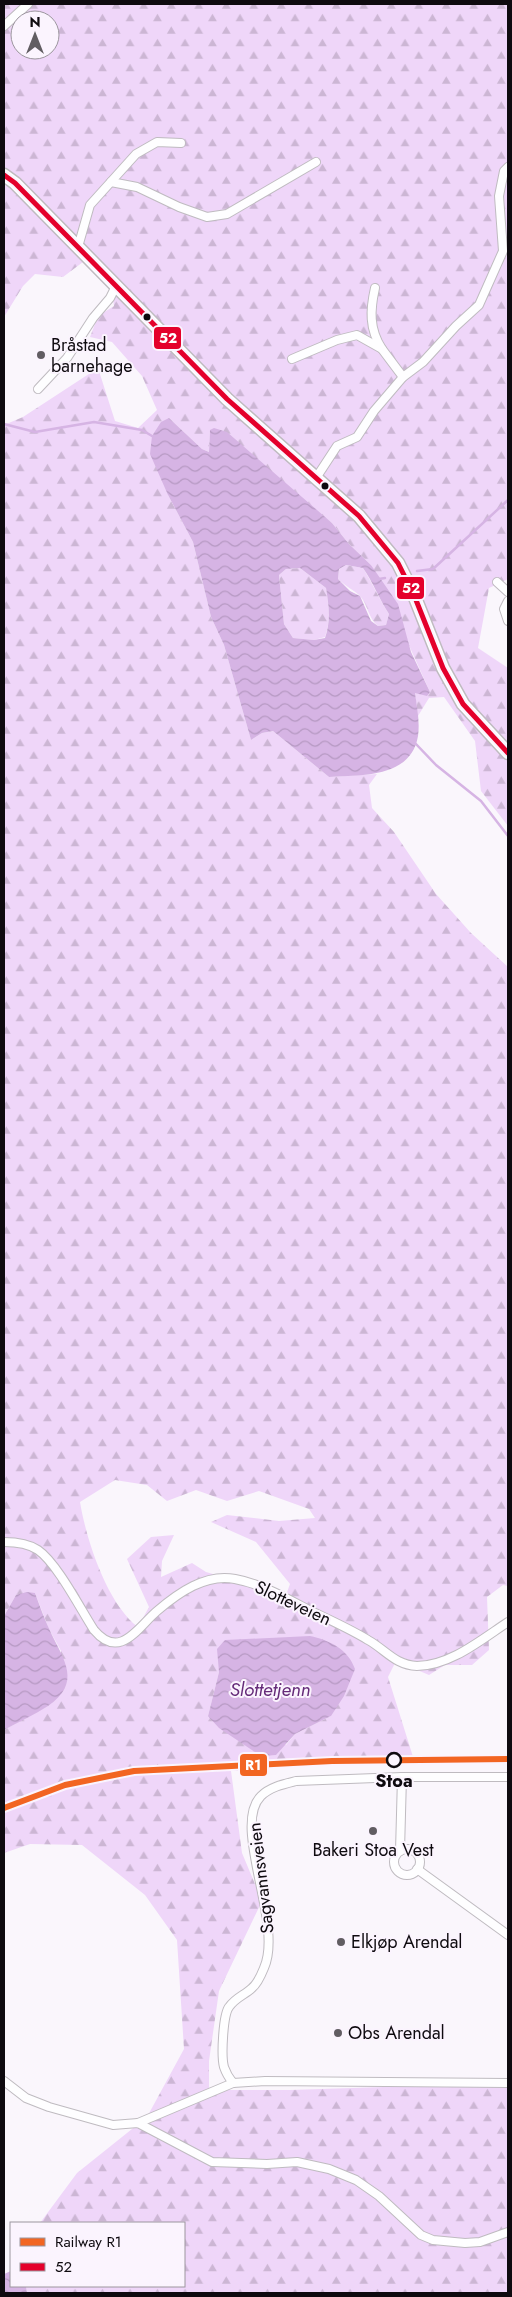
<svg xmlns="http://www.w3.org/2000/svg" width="512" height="2297" font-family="Jost,sans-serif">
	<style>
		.forest { fill: url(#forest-firs); fill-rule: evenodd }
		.water { fill: url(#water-waves); fill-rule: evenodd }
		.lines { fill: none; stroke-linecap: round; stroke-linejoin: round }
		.stream { stroke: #d6b4e4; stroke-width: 2.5 }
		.street-casing { stroke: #bfbbc0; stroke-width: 10 }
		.primary-casing { stroke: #bfbbc0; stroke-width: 15 }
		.street { stroke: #fefeff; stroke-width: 8 }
		.primary { stroke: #fefeff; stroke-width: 12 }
		.bus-1-casing { stroke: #fbf4fe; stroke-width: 9 }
		.bus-1 { stroke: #e4002b; stroke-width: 5 }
		.rail-1-casing { stroke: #fbf4fe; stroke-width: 10 }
		.rail-1 { stroke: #f26522; stroke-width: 6 }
		.bus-dot { fill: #0e0a0f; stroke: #fbf4fe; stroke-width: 2 }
		.poi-dot { fill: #615d62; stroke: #fbf4fe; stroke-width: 2 }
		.stop-dot { fill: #fbf4fe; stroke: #0e0a0f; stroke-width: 2.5 }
		.labels { text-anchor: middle; stroke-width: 4; stroke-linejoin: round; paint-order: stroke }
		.poi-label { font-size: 18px; fill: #0e0a0f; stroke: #fbf4fe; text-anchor: start }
		.street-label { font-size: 18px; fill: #0e0a0f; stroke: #fbf4fe }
		.stop-label { font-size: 18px; font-weight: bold; fill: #0e0a0f; stroke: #fbf4fe }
		.water-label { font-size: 19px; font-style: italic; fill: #652b79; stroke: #fbf4fe }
		.line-badge { stroke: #fbf4fe; stroke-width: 2 }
		.badge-label { font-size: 14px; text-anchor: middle; font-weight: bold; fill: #fff }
	</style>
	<defs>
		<pattern id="forest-firs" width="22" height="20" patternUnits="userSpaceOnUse" patternTransform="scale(1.25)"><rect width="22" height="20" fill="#efd6f9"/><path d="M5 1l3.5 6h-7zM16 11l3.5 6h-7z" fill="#ccb6d4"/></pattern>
		<pattern id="water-waves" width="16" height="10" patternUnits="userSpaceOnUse" patternTransform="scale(1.25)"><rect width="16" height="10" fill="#d6b4e4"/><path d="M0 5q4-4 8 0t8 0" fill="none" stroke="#b699c2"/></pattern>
	</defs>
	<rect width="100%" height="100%" fill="#faf6fc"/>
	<!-- forest -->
	<g class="forest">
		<path d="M4,4H508V579L489,588L478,648L508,668V826L481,791L475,741L444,697L429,698L418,716L415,693L430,692L379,579L371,565L349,544L332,523L210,430L209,452L202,449L169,418L168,495L193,542L211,617L224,645L251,740L262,733L273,731L329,777L377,774L369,785L372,808L394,832L436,894L471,933L508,967V1586L503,1585L487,1597L489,1650L472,1665H445L429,1675L396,1661L388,1677L414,1760L394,1759L231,1771L242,1853L262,1901L219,1991L209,2061V2090H290L508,2083V2293H27L26,2286H184V2223H40L77,2173L147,2117L184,2049L177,1940L145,1895L82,1845L30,1844L4,1853V1730L49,1705L61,1651L49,1629L35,1593L16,1595L4,1616V425L23,417L98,368L115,421L138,428L157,410L142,376L112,342L90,337L98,316L114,306L111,286L87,259L63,277L35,274L23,286L4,317ZM20,20H50V50H20ZM115,1480L147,1485L167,1501L196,1490L227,1501L259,1491L309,1509L315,1518L279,1521L227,1515L211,1522L256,1542L290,1584L286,1595L206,1572L192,1563L161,1577L162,1561L174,1535L151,1537L127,1559L149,1607L138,1627C107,1604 86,1539 80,1502ZM219,1672L331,1716L295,1734L286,1745L208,1716Z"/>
		<path d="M346,565L363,568C372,582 379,599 389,614L386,625L378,626C368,618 368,605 360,596C355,591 344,585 338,579L339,569Z"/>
		<path d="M300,568L326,588C329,607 331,620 325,637L314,640L293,638L284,624L279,575L286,569Z"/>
	</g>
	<!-- water -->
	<g class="water">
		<path d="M169,418L202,449L209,452L210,430L214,428L227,432L332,523L349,544L371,565L398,604L411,652L430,692L427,696L415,693C417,707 420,722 418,736C411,778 362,775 329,777L273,731L262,733L251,740L224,645L211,617L193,542L168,495L150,454L152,436L161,422ZM346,565L363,568C373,582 379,599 389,614L386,625L378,626L371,621L360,596L350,591L338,579L339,569ZM300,568L326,588C329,607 331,620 325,638L314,640L293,638L284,624L279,575L286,569Z"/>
		<path d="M27,1592L35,1593C40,1607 45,1620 51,1633C64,1660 82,1683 48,1706C34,1715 18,1722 4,1730V1616L16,1595Z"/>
		<path d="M310,1636C329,1640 348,1649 355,1669L344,1696L331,1716L295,1734L276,1755L261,1756L219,1728L208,1716L219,1672L217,1649L225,1640Z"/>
		<path d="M11,2271V2286H26L27,2293H4V2274Z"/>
	</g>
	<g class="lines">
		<!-- stream -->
		<g class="stream">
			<path d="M4,424L35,432L94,422L142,430L152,436"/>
			<path d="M417,571L433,569L508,500"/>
			<path d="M379,579L385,578"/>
			<path d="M415,743L436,765L481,801L508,836"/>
		</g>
		<defs>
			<g id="street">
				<path d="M4,26L28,4"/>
				<path d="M111,182L137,187L179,207L207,217L227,214L316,162"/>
				<path d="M78,247L90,205L136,154L157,142L181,143"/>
				<path d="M375,288C370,310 369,329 382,349"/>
				<path d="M292,359L337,340L357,335L382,349L403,377"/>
				<path d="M38,389L67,358L93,318L110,298L116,286"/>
				<path d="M316,478L337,446L357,437L374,411L403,377L423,362L456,326L479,305L503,251L499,196L504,171L508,167"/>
				<path d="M497,582L508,592"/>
				<path d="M508,601L504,609L508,621"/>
				<path d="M4,1542C15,1542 29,1544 38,1550C57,1563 81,1610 94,1630C120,1661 138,1627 157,1611C178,1593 206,1573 235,1579C262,1584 286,1598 311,1611C330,1620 350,1629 368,1640C386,1650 395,1665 417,1666C450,1666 482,1639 508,1622"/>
				<path d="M508,1777H402L296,1781C284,1784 270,1787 261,1796C231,1826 284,1924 264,1968C262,1973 257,1984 252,1988C245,1995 236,1997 229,2007C223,2015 221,2056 224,2067C226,2073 229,2078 233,2083L265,2081L508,2083"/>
				<circle cx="407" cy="1862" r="13"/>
				<path d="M400,1851L402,1777"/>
				<path d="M417,1869L508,1935"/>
				<path d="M4,2081L26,2098L49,2107L113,2125L138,2123L212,2162L267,2164L297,2162L329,2169L356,2180L379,2196L421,2235L433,2240L465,2243L480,2242L508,2232"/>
				<path d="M138,2123L233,2083"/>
			</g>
			<path id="primary" d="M4,175L15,183L227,399L359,516L398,563L414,595L443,668L463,704L508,753"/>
		</defs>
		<!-- street casing -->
		<use href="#street" class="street-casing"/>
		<!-- primary casing -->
		<use href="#primary" class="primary-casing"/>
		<!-- street -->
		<use href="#street" class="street"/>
		<!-- primary -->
		<use href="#primary" class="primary"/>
		<defs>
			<path id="bus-1" d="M4,175L15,183L227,399L359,516L398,563L414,595L443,668L463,704L508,753"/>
		</defs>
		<!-- bus-1 casing -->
		<use href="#bus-1" class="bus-1-casing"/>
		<!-- bus-1 -->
		<use href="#bus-1" class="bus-1"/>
		<defs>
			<path id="rail-1" d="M4,1808L65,1785L134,1771L332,1761L508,1759"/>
		</defs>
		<!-- rail-1 casing -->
		<use href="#rail-1" class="rail-1-casing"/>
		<!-- rail-1 -->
		<use href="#rail-1" class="rail-1"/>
	</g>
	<!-- markers -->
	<g class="bus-dot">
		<circle cx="147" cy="317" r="4.5"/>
		<circle cx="325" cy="486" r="4.5"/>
	</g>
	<g class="poi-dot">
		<circle cx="41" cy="355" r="5"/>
		<circle cx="373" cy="1831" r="5"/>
		<circle cx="341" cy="1942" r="5"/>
		<circle cx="338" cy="2033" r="5"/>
	</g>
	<circle class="stop-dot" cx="394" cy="1760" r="7"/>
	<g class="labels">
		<!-- poi labels -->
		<g class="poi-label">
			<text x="51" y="351">Bråstad<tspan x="51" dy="21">barnehage</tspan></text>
			<text x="373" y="1856" text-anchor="middle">Bakeri Stoa Vest</text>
			<text x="351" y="1948">Elkjøp Arendal</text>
			<text x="348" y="2039">Obs Arendal</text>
		</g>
		<!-- street labels -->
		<g class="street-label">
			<text transform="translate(293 1603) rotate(25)" y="6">Slotteveien</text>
			<text transform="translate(261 1878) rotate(-97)" y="6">Sagvannsveien</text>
		</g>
		<!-- stop labels -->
		<g class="stop-label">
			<text x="394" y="1787">Stoa</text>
		</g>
		<!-- water labels -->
		<g class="water-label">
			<text x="270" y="1696">Slottetjenn</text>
		</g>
	</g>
	<g class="line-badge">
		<rect x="153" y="326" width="29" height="24" rx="5" fill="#e4002b"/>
		<rect x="396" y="576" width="29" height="24" rx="5" fill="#e4002b"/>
		<rect x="239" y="1753" width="29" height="24" rx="5" fill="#f26522"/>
	</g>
	<g class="badge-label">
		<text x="168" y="343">52</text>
		<text x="411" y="593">52</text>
		<text x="253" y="1770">R1</text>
	</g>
	<!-- border -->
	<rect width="512" height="2297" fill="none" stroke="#0e0a0f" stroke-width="10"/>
	<!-- legend -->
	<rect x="10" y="2222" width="175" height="65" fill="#fbf4fe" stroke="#9c969e"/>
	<rect x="20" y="2238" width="25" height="8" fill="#f26522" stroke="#9c969e"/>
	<text x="55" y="2247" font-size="15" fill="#0e0a0f">Railway R1</text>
	<rect x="20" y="2263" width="25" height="8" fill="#e4002b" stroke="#9c969e"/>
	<text x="55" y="2272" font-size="15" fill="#0e0a0f">52</text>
	<!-- north arrow -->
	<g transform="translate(35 35)"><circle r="24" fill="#fbf4fe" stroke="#9c969e"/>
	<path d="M0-4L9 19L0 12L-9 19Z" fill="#615d62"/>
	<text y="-8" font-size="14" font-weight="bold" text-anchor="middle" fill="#0e0a0f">N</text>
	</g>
</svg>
